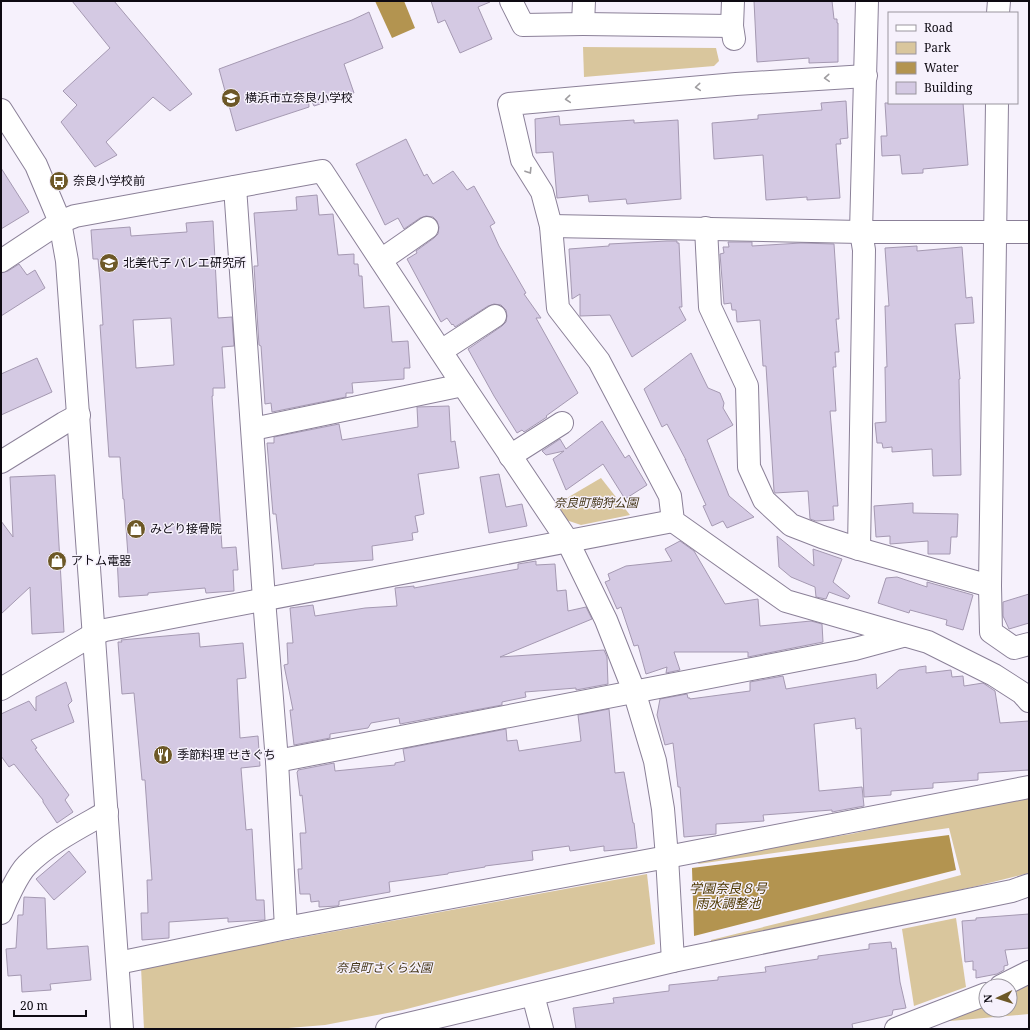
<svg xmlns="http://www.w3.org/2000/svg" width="1030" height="1030" font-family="'Noto Serif','Noto Sans JP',serif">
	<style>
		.green { fill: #d9c69d }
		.water { fill: #b39450 }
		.building { fill: #d4c9e3; stroke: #a599b2; fill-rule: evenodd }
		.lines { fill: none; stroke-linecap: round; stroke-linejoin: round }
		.minor-casing { stroke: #8b8098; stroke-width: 24 }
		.minor { stroke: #fff; stroke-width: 22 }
		.oneway { stroke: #9f9da0 }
		.labels { text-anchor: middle; stroke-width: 3; stroke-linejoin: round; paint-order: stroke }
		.poi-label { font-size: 12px; fill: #0e0a12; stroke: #f6f1fc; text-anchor: start }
		.park-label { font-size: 12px; font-style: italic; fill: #453719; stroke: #f6f1fc }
		.water-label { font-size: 13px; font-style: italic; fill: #4d3800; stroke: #f6f1fc }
	</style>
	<rect width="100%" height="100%" fill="#f6f1fc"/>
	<!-- green -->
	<g class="green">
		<path d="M583,47L716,48L719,61L714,66L584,77Z"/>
		<path d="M601,478L630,515L581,525L563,519L555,505Z"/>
		<path d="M1029,795V873L977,886L711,945V940L816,914L961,875L949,828L698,864L702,858L851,834Z"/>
		<path d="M647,874L655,944L403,1010L325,1025L276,1029H144L141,967Z"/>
		<path d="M956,918L966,987L914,1006L902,929Z"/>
		<path d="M1029,972V1014L905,1025L986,990V1010H1010V986Z"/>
	</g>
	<!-- water -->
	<g class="water">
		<path d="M375,1H404L415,28L392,38Z"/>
		<path d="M949,835L956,870L694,936L692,868Z"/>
	</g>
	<!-- building -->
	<g class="building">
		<path d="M72,1H114L192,94L170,111L153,97L106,142L117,155L95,167L61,122L77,105L63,91L110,48Z"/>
		<path d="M431,1H490V2L478,7L492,39L460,53L445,20L438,23Z"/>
		<path d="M754,1H832L834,19H837V23H838V62L809,63V58L757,62Z"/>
		<path d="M369,12L383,48L344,64L354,93L314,106L308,93L309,107L236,131L219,69L352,20Z"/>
		<path d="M846,101L848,138L840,139L841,144H836L840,198L807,200V197L766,200L763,155L714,159L712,123L758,119V115L822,110L821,103Z"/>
		<path d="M885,103H963L968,165L923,169V173L902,174L900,155L882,156L881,136H887Z"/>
		<path d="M559,116L560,125L634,120V123L678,120L681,199L627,204L626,199L589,202L588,195L557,198L553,152L536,153L535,119Z"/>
		<path d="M406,139L424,176L427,174L433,184L453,171L467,190L474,186L495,223L490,226L499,246L526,293L524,294L541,318H536L578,393L546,416L547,417L524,432L522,430L517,433L494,396L468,349L502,326L506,322L507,316L506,310L501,305L494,304L488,306L455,327L453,324L452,325L447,318L441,322L407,259L417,253L416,251L434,238L438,234L439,227L437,221L433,217L426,216L420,218L404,229L398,218L385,225L356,164Z"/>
		<path d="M1,168L29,212L1,229Z"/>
		<path d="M317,195L319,215L333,214L338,255L354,254V264H358L359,276H362L364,308L389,306L392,342L408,341L410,368H404V379L352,383L353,393H346V397L272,412L271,403L265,404L261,346L259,345L254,266H258L254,213L297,210L296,197Z"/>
		<path d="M213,221L218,318L232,317L234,346L222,347L225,388H213V396H212L222,548L236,547L238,570H233L234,591L206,593L205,588L148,593V595L119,597L117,556H128L124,499H123L120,457H109L100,325H103L100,280L98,259H93L91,230L130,227L131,236L187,232L186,223ZM171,318L174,365L136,368L133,320Z"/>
		<path d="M667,241H677V243H679L682,307H679L686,320L632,357L610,315L580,316V294L572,299L569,249L609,246V244Z"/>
		<path d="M728,242H752V246L801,243L834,244L839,319H836L839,352H835L836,367H833L836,411H830L838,506H833L834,520L816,521L810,519L808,491L775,493L774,491L766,366H763L760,320L737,322L736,310H732L731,303L724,304L720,254L724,253L723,247H729Z"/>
		<path d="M917,246V251L962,247L966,298L972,297L974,323L955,324L960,379H959L961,475L933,476L932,449L892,452V447L883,448L882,443H877L875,423L886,422L885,367H887L885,306H889L885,248Z"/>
		<path d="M19,264L27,275L35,270L45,288L1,316V273L8,271Z"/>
		<path d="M691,353L708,388L720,393L724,403L723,408L733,425L707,440L729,496L754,517L727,528L723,521L712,526L703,506L706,505L685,459L686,460L667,424L662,427L644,389Z"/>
		<path d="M37,358L52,392L1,415V374Z"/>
		<path d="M449,406L451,442L455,441L459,468L418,474L424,514L415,516L418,532L412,533L413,540L372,546L373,560L314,564V565L282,569L276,514H273L267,443H274V437L339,424L342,440L418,427L417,407Z"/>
		<path d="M602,421L625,458L629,455L647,485L625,499L603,464L566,490L553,459L564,451L546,455L542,451L560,439L566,449Z"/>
		<path d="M499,474L506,507L522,504L527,526L489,533L480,477Z"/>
		<path d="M55,475L64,632L32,634L30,587L1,614V521L13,537L10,477Z"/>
		<path d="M913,503V513L958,514L957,537H951L950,554H928V541L890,544V536L876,537L874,506Z"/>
		<path d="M777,536L814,566L813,549L842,559L833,582L850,596L848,599L829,592L826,599L816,597L815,587L791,577L779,567Z"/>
		<path d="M680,541L694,551L725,604L758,599L760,626L811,621L822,624L823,642L748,657V652H674L680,670L666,673L667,667L646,674L638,645L634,646L621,607L617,609L605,582L610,580L608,574L626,566L672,561L665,549Z"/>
		<path d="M536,561V565L555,564L557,591L566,590L568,611L586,607L592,619L500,657L604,650L607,657L608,684L576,690V688L525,692L526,697L502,702V705L400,724L399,718L371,723L368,728L330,734V738L294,745L290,710H293L284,665L288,664L287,643H293L290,608L313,605L315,616L365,608L397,606L395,588L414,586V588L518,569V564Z"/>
		<path d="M897,577L927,587V582L973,595L963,630L946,625L947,620L910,610L909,613L878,603L886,578Z"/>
		<path d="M1029,594V623L1009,629L1003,616V602Z"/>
		<path d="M199,633L200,647L243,643L246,678L237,679L240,738L258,736L260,766L241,768L246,830L252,829L256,900H264L265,920L228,922V918L169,922V938L142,940L141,913H148L147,880H152L145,780H142L134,693L122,694L118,642H122L121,640Z"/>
		<path d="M926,666V673L951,670L952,677L963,676L964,686L983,683L995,691L1000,723L1029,721V770L978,773V780L933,783V788L891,791V795L864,797L861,728L856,729L855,718L814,724L819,791L862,787L864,806L832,812V810L763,815L764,821L716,824V834L684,837L680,787H678L673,743L665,745L657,715L660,699L687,694L688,698H690V699L750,691V682L783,676L786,689L876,674L877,689L899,670Z"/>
		<path d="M66,682L72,701L68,705L74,722L31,740L37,748L35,749L69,795L65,800L73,812L57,823L43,802V800L14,764L9,767L1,756V714L29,701L36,711V697Z"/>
		<path d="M609,709L615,773L624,772L633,823H634L637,848L604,851V846L570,851L569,846L532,851L533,860L485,866V867L448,873V874L389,882L390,892L339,901V905L337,906L319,907V901L311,902L310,894H300L298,869H302L300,833H306L302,795L300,796L297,772L298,771V770L334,763L335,771L395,765V763L405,761L403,749L506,729L507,741L517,740L519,751L581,741L578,715Z"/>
		<path d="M69,851L86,872L54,900L36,879Z"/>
		<path d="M24,897L45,898L47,949L88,946L91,980L50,984L51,990L22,992L21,975L8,976L6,949L16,948L18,915H23Z"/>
		<path d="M1029,914V948L1005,950L1008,965L1004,966V970L997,974L976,978V970H973V961L965,962L962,921L976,920V918Z"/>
		<path d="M891,942L892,949L896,948L900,982L906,1008L893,1010L892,1015L852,1024L853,1029H576L573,1008L614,1003L613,998L669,991V985L718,980V977L766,972L765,967L818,959V956L869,949V944Z"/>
	</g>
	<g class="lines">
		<defs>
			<g id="minor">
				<path d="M511,1L523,25L583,24L584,1"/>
				<path d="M733,1L732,26L734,39"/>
				<path d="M998,13L999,1"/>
				<path d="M583,24L732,26"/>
				<path d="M866,76L736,84L509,104L522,160L542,192L551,226L558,308L599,361L670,496L673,521L786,601L928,642L994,675L1022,693L1029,701"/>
				<path d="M997,103L990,586L991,632L1014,648L1029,644"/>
				<path d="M1,110L36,165L60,222L67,261L122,1029"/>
				<path d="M235,187L264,599L277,761L286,928"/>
				<path d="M551,226L861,232H1029"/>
				<path d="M706,228L710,307L747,386L749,467L764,500L791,525L822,537L859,549L990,586"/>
				<path d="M381,260L427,228"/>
				<path d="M1,261L60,222L75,216L322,171L463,385L567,540L606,620L634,691L655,761L663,809L667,857L673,961"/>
				<path d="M441,351L495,316"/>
				<path d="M253,429L463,385"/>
				<path d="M510,456L562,423"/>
				<path d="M1,462L64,423L79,415"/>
				<path d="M859,549L864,250L861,232L867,1"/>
				<path d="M1,689L94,634L105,630L673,521"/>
				<path d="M277,761L855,649L903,636"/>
				<path d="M1,913C6,900 18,874 27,865C50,842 79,828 107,812"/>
				<path d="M118,963L286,928L667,857L1029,787"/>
				<path d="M1001,986L1029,972"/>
				<path d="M533,995L542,1029"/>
				<path d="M387,1029L673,961L1012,891L1029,885"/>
				<path d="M896,1029L986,994"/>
			</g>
		</defs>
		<!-- minor casing -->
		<use href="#minor" class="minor-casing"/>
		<!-- minor -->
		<use href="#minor" class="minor"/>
	</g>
	<!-- one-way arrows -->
	<defs><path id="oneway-chevron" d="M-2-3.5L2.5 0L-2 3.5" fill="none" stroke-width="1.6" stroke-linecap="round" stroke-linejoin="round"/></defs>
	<g class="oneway">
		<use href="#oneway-chevron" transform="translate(827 78) rotate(176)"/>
		<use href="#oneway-chevron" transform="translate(698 87) rotate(175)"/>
		<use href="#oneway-chevron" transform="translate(568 99) rotate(175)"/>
		<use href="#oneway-chevron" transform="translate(529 171) rotate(58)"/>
	</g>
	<!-- icons -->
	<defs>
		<symbol id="school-disc" viewBox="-11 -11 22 22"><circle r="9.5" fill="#6d5827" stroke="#f6f1fc"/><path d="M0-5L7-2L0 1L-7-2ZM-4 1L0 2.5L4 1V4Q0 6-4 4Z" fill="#fff"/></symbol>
		<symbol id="bus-disc" viewBox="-11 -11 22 22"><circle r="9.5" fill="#6d5827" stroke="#f6f1fc"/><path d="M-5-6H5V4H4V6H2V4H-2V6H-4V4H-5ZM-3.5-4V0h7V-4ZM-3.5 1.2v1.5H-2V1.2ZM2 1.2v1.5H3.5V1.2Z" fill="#fff"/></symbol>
		<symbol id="shop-disc" viewBox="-11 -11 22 22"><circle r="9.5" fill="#6d5827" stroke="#f6f1fc"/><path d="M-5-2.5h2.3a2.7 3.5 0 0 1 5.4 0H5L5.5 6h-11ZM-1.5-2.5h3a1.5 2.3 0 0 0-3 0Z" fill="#fff"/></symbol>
		<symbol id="restaurant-disc" viewBox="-11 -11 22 22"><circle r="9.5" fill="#6d5827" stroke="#f6f1fc"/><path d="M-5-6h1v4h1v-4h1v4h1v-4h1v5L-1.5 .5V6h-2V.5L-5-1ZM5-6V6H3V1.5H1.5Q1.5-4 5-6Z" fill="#fff"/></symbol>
	</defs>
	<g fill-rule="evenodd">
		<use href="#school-disc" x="220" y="87" width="22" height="22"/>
		<use href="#bus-disc" x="48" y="170" width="22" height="22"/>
		<use href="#school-disc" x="98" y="252" width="22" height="22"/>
		<use href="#shop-disc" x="125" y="518" width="22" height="22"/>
		<use href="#shop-disc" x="46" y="550" width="22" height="22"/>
		<use href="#restaurant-disc" x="152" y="744" width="22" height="22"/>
	</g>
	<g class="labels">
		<!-- poi labels -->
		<g class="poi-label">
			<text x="245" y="102">横浜市立奈良小学校</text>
			<text x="73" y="185">奈良小学校前</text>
			<text x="123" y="267">北美代子 バレエ研究所</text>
			<text x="150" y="533">みどり接骨院</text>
			<text x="71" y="565">アトム電器</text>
			<text x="177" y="759">季節料理 せきぐち</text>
		</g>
		<!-- park labels -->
		<g class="park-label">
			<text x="596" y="507">奈良町駒狩公園</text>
			<text x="384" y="972">奈良町さくら公園</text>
		</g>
		<!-- water labels -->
		<g class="water-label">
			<text x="728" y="893">学園奈良８号<tspan x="728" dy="15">雨水調整池</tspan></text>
		</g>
	</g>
	<!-- border -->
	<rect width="1030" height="1030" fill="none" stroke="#0e0a12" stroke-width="4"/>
	<!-- legend -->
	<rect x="888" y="12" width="130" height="92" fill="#f6f1fc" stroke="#99959e"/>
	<rect x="896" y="25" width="20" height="6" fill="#ffffff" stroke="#99959e"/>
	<text x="924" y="32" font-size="12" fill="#0e0a12">Road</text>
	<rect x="896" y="42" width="20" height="12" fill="#d9c69d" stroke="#99959e"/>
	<text x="924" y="52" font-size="12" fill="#0e0a12">Park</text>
	<rect x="896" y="62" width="20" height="12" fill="#b39450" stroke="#99959e"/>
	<text x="924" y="72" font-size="12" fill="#0e0a12">Water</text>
	<rect x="896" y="82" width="20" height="12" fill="#d4c9e3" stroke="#99959e"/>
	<text x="924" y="92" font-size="12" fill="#0e0a12">Building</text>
	<!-- north arrow -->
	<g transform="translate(998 998) rotate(266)"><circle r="19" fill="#f6f1fc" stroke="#99959e"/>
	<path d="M0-3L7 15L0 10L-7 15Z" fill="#6d5827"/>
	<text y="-6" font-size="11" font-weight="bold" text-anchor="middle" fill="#0e0a12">N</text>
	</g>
	<!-- scale -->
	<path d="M14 1010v6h72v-6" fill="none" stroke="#0e0a12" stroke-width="2"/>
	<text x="20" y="1010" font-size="12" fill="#0e0a12" stroke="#f6f1fc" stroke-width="3" paint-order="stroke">20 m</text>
</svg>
